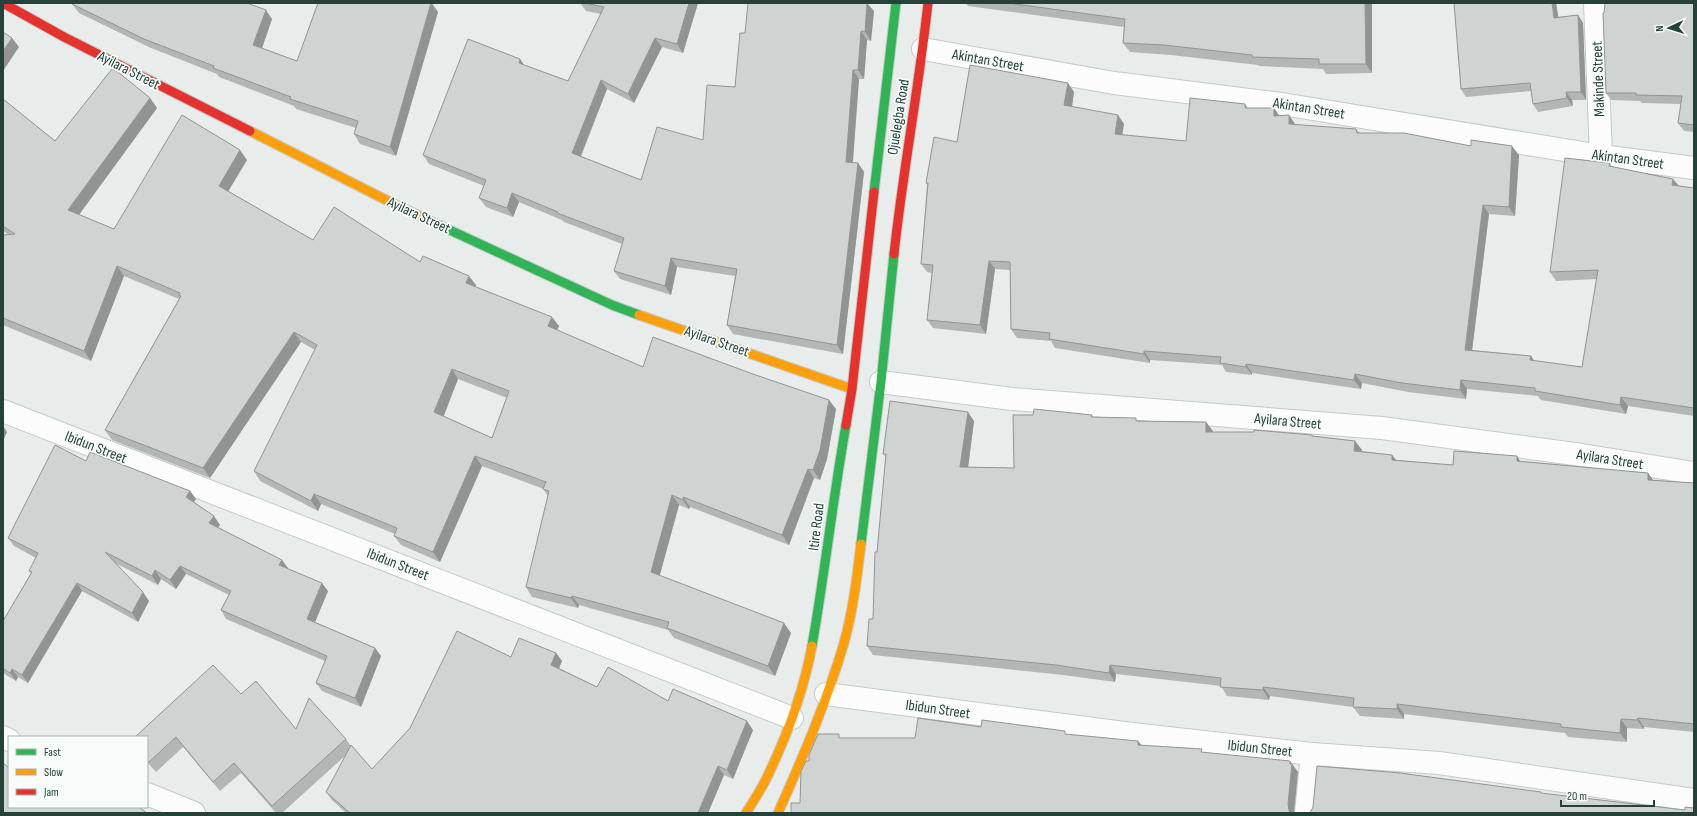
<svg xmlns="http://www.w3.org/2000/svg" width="1697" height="816" font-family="'Sofia Sans Condensed',sans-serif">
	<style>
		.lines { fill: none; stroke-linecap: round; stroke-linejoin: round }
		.street-casing { stroke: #c5cac8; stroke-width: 24 }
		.fast-casing { stroke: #c3cbc8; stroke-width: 11 }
		.slow-casing { stroke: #c3cbc8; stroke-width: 11 }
		.jam-casing { stroke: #c3cbc8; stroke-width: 11 }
		.street { stroke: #fcfcfc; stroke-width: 22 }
		.fast { stroke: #30b455; stroke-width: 9 }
		.slow { stroke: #ff9f0a; stroke-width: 9 }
		.jam { stroke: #e5322d; stroke-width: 9 }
		.wall { fill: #b2b6b5; fill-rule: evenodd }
		.shaded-wall { fill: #919493 }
		.building { fill: #cfd4d2; stroke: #919493; fill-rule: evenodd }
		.labels { text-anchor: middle; stroke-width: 3.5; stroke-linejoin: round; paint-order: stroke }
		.street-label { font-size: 15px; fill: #24423a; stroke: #f7fbf9 }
	</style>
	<rect width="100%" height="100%" fill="#e8edeb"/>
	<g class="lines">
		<defs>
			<g id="street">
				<path d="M1595,3L1601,156"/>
				<path d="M923,49L1114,83L1282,104L1601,156L1694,168"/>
				<path d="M881,382L1012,399L1382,428L1582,455L1694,473"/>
				<path d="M3,411L792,718"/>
				<path d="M826,694L1132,734L1312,754L1439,763L1694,800"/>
				<path d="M3,737L9,740"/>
				<path d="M147,794L194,813"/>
				<path d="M1306,813L1312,754"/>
			</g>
			<g id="fast">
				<path d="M874,192L896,3"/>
				<path d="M441,226L612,305L639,315"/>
				<path d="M861,544L881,382L894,254"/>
				<path d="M812,646C825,572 833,498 846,425"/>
			</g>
			<g id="slow">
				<path d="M250,131L392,203L441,226"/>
				<path d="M639,315L852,389"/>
				<path d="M746,813C754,800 763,787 769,773C788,733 804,689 812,646"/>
				<path d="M778,813C803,757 827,701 844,643C853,611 857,577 861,544"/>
			</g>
			<g id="jam">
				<path d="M3,3L64,37L250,131"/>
				<path d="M894,254C903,170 919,87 928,3"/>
				<path d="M846,425L852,389L874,192"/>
			</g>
		</defs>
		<!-- street casing -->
		<use href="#street" class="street-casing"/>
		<!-- fast casing -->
		<use href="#fast" class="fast-casing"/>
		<!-- slow casing -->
		<use href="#slow" class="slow-casing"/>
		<!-- jam casing -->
		<use href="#jam" class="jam-casing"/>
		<!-- street -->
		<use href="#street" class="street"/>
		<!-- fast -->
		<use href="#fast" class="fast"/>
		<!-- slow -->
		<use href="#slow" class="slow"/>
		<!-- jam -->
		<use href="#jam" class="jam"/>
	</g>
	<!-- wall -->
	<g class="wall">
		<path d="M318,3H432L438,12L396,156L360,144L354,134L356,128L296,109L294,106L219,77L217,74L151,48L79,13L72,4L272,19L262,48L297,61Z"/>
		<path d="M580,3H698L683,53L662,47L634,103L607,89L581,157L641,180L703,140L735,87L745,33L874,11L871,41L867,40L864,79H859L853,163H858L864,172L843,354L733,334L727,325L735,276L677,267L671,295L620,279L614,271L622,244L564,222L562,220L519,202L513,217L486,207L479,198L484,186L429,164L423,155L520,59L524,65L568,81L601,14L586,11Z"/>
		<path d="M966,3H1372V73L1326,74L1323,69L1259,66L1258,65L1171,55L1130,52L1123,43L1124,27L968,6Z"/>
		<path d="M1454,3H1556L1558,17L1578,15L1583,23L1586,100H1572L1573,106L1538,112L1533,104L1531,91L1466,97L1461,89Z"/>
		<path d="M1694,3V132L1684,131L1678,123L1681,104L1642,103L1640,101L1611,100L1606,93L1604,13Z"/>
		<path d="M1074,92L1072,106L1124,124L1122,135L1186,141L1245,104L1248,108H1274L1279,115L1295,124V125L1356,129L1360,133L1519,155L1515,216L1489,214L1472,350L1531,356L1534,361L1582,367L1597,279L1556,281L1550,272L1610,163L1612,167L1678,186L1694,188V416L1628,406L1626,414L1541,400L1538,396L1467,389L1466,399L1408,392L1362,383L1361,389L1252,373V375L1226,372L1222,365L1150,360V363L1055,348L1051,341L1017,338L1011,329L1010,270L995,269L986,334L933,328L927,320L932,273L927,272L921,264L927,185L926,183L957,142Z"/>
		<path d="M150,98L157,108L79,215L114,229L247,160L228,191L313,240L420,262L476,285L475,287L559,326L557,330L643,367L836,409L827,459L820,480L814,478L789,545L690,507L689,509L679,505L659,576L791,633L775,676L674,638L668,630L579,605L578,608L532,597L526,587L548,496L543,489H544L482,466L440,562L401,545L394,536L395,534L321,504L318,511L260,481L254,471L315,350L301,342L210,478L112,440L105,430L179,299L124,276L91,361L3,325V235H9L3,231V99L55,141ZM458,379L507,398L492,438L444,416Z"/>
		<path d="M1033,415H1092L1093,417L1139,421L1206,422L1213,432L1313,436L1355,441L1362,450V451L1392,455L1396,460L1453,465L1517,456L1520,461L1648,473L1653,480L1694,483V732L1644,727V729L1627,728V742L1568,737L1565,733L1404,714V719L1360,716L1353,707L1270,696L1269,700L1227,696L1221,686L1116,674L1115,682L1063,675L873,655L867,646L873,619L877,552L886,457L883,454L974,421L968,467L1014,468Z"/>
		<path d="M86,461L190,491L196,499L194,502L220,525L218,527L288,568L287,569L328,591L315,622L375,648L381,656L361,707L322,691L316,683L325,661L226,619L221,610L229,595L186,574L176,589L161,579L158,585L115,563L149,601L138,622L82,591L28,683L18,677L16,681L3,673V621L31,573L29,571L36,558L14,546L8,538Z"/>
		<path d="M556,653L562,661L559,668L597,687L668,701L753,730L733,779L724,775L708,813H346L332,800L326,792L346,755L282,813H276L241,773L220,791L183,747L156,772L147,762V737L241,694L296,729L346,739L351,746L372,769L511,657Z"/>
	</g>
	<!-- shaded-wall -->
	<g class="shaded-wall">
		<path d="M431,3L438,12L396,156L390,147Z"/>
		<path d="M689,3H698L683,53L677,44Z"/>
		<path d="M867,3L874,11L871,41L865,32Z"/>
		<path d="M1365,3H1372V73L1366,64Z"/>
		<path d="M1552,3H1556L1560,26L1554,18Z"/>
		<path d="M266,10L272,19L260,54L253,45Z"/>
		<path d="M1578,15L1583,23L1586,100L1581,92Z"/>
		<path d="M861,31L867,40L864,79L858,70Z"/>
		<path d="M12,38L19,47L3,71V51Z"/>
		<path d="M655,38L662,47L634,103L628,94Z"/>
		<path d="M520,59L526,68L519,63Z"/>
		<path d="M853,70L859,79L852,171L846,162Z"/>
		<path d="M601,80L607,89L578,162L572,153Z"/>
		<path d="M1068,83L1074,92L1071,114L1064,105Z"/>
		<path d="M1566,92L1572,100L1573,106L1567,98Z"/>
		<path d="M150,98L157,108L75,220L68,210Z"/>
		<path d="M1274,108L1280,117L1274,116Z"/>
		<path d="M1118,115L1124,124L1121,143L1115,134Z"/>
		<path d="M1289,115L1295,124V133L1289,124Z"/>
		<path d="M1512,146L1519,155L1515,216L1509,207Z"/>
		<path d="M240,150L247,160L226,195L219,186Z"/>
		<path d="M858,163L864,172L843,354L837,345Z"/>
		<path d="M1673,179L1680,187L1672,185Z"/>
		<path d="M512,193L519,202L513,217L507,208Z"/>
		<path d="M1483,205L1489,214L1471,359L1465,350Z"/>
		<path d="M671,258L677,267L671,295L665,286Z"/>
		<path d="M989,261L995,269L986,334L980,325Z"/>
		<path d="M117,266L124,276L91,361L84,351Z"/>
		<path d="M469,276L476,285L473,293L466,283Z"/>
		<path d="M552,317L559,326L555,336L548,326Z"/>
		<path d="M294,332L301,342L210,478L203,468Z"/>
		<path d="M1144,351L1150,360V363L1144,354Z"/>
		<path d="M1531,356L1537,365L1530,360Z"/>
		<path d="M1246,364L1252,373V375L1246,367Z"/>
		<path d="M452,369L458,379L441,422L434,412Z"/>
		<path d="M1355,374L1362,383L1361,389L1354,380Z"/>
		<path d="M1461,380L1467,389L1466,399L1460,390Z"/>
		<path d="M1621,397L1628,406L1626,414L1620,405Z"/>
		<path d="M829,400L836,409L827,459L820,480L813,470Z"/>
		<path d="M968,412L974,421L967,476L960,467Z"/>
		<path d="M1206,422L1213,431L1212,441L1206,432Z"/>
		<path d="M3,426L7,432L3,441Z"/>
		<path d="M1355,441L1362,450L1361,460L1354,451Z"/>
		<path d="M1392,455L1399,464L1392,460Z"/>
		<path d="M475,456L482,466L440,562L433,552Z"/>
		<path d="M1517,456L1523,466L1517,461Z"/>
		<path d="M808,469L814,478L789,545L782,535Z"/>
		<path d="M1648,473L1655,483L1648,480Z"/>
		<path d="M190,491L196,499L192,505L186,497Z"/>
		<path d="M314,494L321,504L318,511L311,501Z"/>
		<path d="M672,495L679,505L658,582L651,572Z"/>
		<path d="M683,497L690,507L689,509L683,500Z"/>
		<path d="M214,516L220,525L215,531L209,523Z"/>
		<path d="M282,560L288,568L285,573L279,565Z"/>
		<path d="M180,566L186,574L176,589L170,580Z"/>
		<path d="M155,570L161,579L158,585L152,576Z"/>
		<path d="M77,583L82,591L28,683L22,675Z"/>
		<path d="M322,583L328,591L313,627L307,619Z"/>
		<path d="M143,592L149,601L138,622L132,613Z"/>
		<path d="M572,596L579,605L578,608L571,598Z"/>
		<path d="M784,623L791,633L775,676L768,666Z"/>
		<path d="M375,648L381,656L361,707L355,698Z"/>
		<path d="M556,653L562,661L557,673L551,665Z"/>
		<path d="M1110,665L1116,674L1115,682L1109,673Z"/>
		<path d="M12,669L18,677L16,681L10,673Z"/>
		<path d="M1263,687L1270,696L1269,700L1263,690Z"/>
		<path d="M1397,704L1404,714V719L1397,709Z"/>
		<path d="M1638,718L1644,727V729L1637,720Z"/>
		<path d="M1621,719L1627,728V742L1620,733Z"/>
		<path d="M747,721L753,730L733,779L727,770Z"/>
		<path d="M1138,741L1144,748L1138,745Z"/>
		<path d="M1290,761L1298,772L1294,813H1291L1289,811L1288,804Z"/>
		<path d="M718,766L724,775L708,813H698Z"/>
	</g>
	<!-- building -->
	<g class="building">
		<path d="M73,3H247L266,10L253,45L297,61L318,3H431L390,147L354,134L358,121L290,99L291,97L213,68L214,66L144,39L72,4Z"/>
		<path d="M585,3H689L677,44L655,38L628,94L601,80L572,153L641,180L657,127L703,140L707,85L735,87L740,33H745L748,3H867L865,32L861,31L858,70H853L846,162L858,163L837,345L727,325L737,269L671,258L665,286L614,271L624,238L557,213L558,212L512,193L507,208L479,198L486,180L423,155L468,39L520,59L519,63L568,81L604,7Z"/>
		<path d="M1008,3H1365L1366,64H1319V59L1252,57V55L1164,45L1123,43L1125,19Z"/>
		<path d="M1454,3H1552L1554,18L1578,15L1581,92H1566L1567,98L1533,104L1530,83L1461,89Z"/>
		<path d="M1605,3H1694V125L1678,123L1682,96L1636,95V93H1606L1603,13H1604Z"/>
		<path d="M3,32L12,38L3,51Z"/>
		<path d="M970,65L1068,83L1064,105L1118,115L1115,134L1186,141L1190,98L1245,104V108H1274V116L1289,115V124L1356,129L1357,133H1404L1471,146V140L1512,146L1509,207L1483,205L1465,350L1531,356L1530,360L1582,367L1598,270L1550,272L1565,158L1610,163L1609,166L1673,179L1672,185L1694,188V408L1621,397L1620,405L1535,391V388L1461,380L1460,390L1402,383L1355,374L1354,380L1246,364V367L1220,363L1221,357L1144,351V354L1049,339L1050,333L1011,329L1010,262L989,261L980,325L927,320L933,265L921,264L928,183H926L934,137L957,142Z"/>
		<path d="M112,69L118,72L150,98L68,210L114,229L182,115L240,150L219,186L313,240L334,207L420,262L423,256L469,276L466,283L552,317L548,326L643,367L653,337L750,373L829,400L820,450L813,470L808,469L782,535L683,497V500L672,495L651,572L784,623L768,666L667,628L669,622L572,596L571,598L526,587L549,491L543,489L546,482L475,456L433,552L394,536L397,528L314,494L311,501L254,471L317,345L294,332L203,468L105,430L181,296L179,295L180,293L117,266L84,351L3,318V235L15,234L3,226V99L55,141ZM452,369L509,391L492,438L434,412Z"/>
		<path d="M890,401L968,412L960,467L1014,468L1013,415H1033L1034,409L1092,415L1091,417L1136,418V421L1206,422V432H1254V430L1312,435V436L1355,441L1354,451L1392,455V460L1453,465L1454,451L1517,456V461L1648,473V480L1694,483V724L1638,718L1637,720L1621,719L1620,733L1561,727V724L1397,704V709L1353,707L1354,698L1263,687V690L1220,687L1221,678L1110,665L1109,673L1056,665L867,646L869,619H873L875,552H877L886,454H883Z"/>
		<path d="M55,445L86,461L90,452L190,491L186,497L214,516L209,523L282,560L279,565L322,583L307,619L375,648L355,698L316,683L327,656L221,610L231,591L180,566L170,580L155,570L152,576L105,552L143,592L132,613L77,583L22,675L12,669L10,673L3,668V621L32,572L29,571L38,553L8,538Z"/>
		<path d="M457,631L511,657L519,638L556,653L551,665L597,687L608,667L668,701L673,689L747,721L727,770L718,766L698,813H350L326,792L351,745L372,769L410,728Z"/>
		<path d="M213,665L241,694L256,681L296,729L309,698L346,739L272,806L234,763L213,782L176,737L149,762L147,760V737H135Z"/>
		<path d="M918,718L981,727L982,720L1065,731V734L1138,741V745L1202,749L1201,752L1290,761V764H1292L1288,804L1289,811L1291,813H791V803H800L801,771L806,761H809V755L818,734H839V738H915Z"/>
		<path d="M3,763L9,768V807H139L147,813H3Z"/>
		<path d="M1317,766L1400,773L1541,792V793L1685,810V807L1694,808V813H1310L1313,807Z"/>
	</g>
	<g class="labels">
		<!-- street labels -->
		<g class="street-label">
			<text transform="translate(988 60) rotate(10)" y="5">Akintan Street</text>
			<text transform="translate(129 70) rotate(27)" y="5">Ayilara Street</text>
			<text transform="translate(1598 79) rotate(-92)" y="5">Makinde Street</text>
			<text transform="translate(1309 108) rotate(9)" y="5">Akintan Street</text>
			<text transform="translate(898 117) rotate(-81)" y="5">Ojuelegba Road</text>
			<text transform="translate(1628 159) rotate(8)" y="5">Akintan Street</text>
			<text transform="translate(419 215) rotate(25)" y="5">Ayilara Street</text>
			<text transform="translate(717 341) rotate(19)" y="5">Ayilara Street</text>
			<text transform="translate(1288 421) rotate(5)" y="5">Ayilara Street</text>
			<text transform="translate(96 447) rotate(21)" y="5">Ibidun Street</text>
			<text transform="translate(1610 459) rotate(9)" y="5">Ayilara Street</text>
			<text transform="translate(816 527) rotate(-83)" y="5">Itire Road</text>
			<text transform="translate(398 564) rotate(21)" y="5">Ibidun Street</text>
			<text transform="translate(938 709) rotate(8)" y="5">Ibidun Street</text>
			<text transform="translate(1260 748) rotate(6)" y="5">Ibidun Street</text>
		</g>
	</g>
	<!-- border -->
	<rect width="1697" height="816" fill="none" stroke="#24423a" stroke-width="8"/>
	<!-- legend -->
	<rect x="8" y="736" width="140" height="72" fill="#f7fbf9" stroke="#a3b1ad"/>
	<rect x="16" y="749" width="20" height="6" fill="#30b455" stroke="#a3b1ad"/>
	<text x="44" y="756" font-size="12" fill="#24423a">Fast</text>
	<rect x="16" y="769" width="20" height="6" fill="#ff9f0a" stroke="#a3b1ad"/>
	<text x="44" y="776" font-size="12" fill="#24423a">Slow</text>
	<rect x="16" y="789" width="20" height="6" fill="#e5322d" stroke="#a3b1ad"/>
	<text x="44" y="796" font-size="12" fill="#24423a">Jam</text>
	<!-- north arrow -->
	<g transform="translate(1669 28) rotate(266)" stroke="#f7fbf9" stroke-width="3" paint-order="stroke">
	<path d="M0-3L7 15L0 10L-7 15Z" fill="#24423a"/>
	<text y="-6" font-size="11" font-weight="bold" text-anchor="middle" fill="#24423a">N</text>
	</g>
	<!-- scale -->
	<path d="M1561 800v6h93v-6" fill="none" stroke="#24423a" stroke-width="2"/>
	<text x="1567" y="800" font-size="12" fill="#24423a" stroke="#f7fbf9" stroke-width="3" paint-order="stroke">20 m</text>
</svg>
